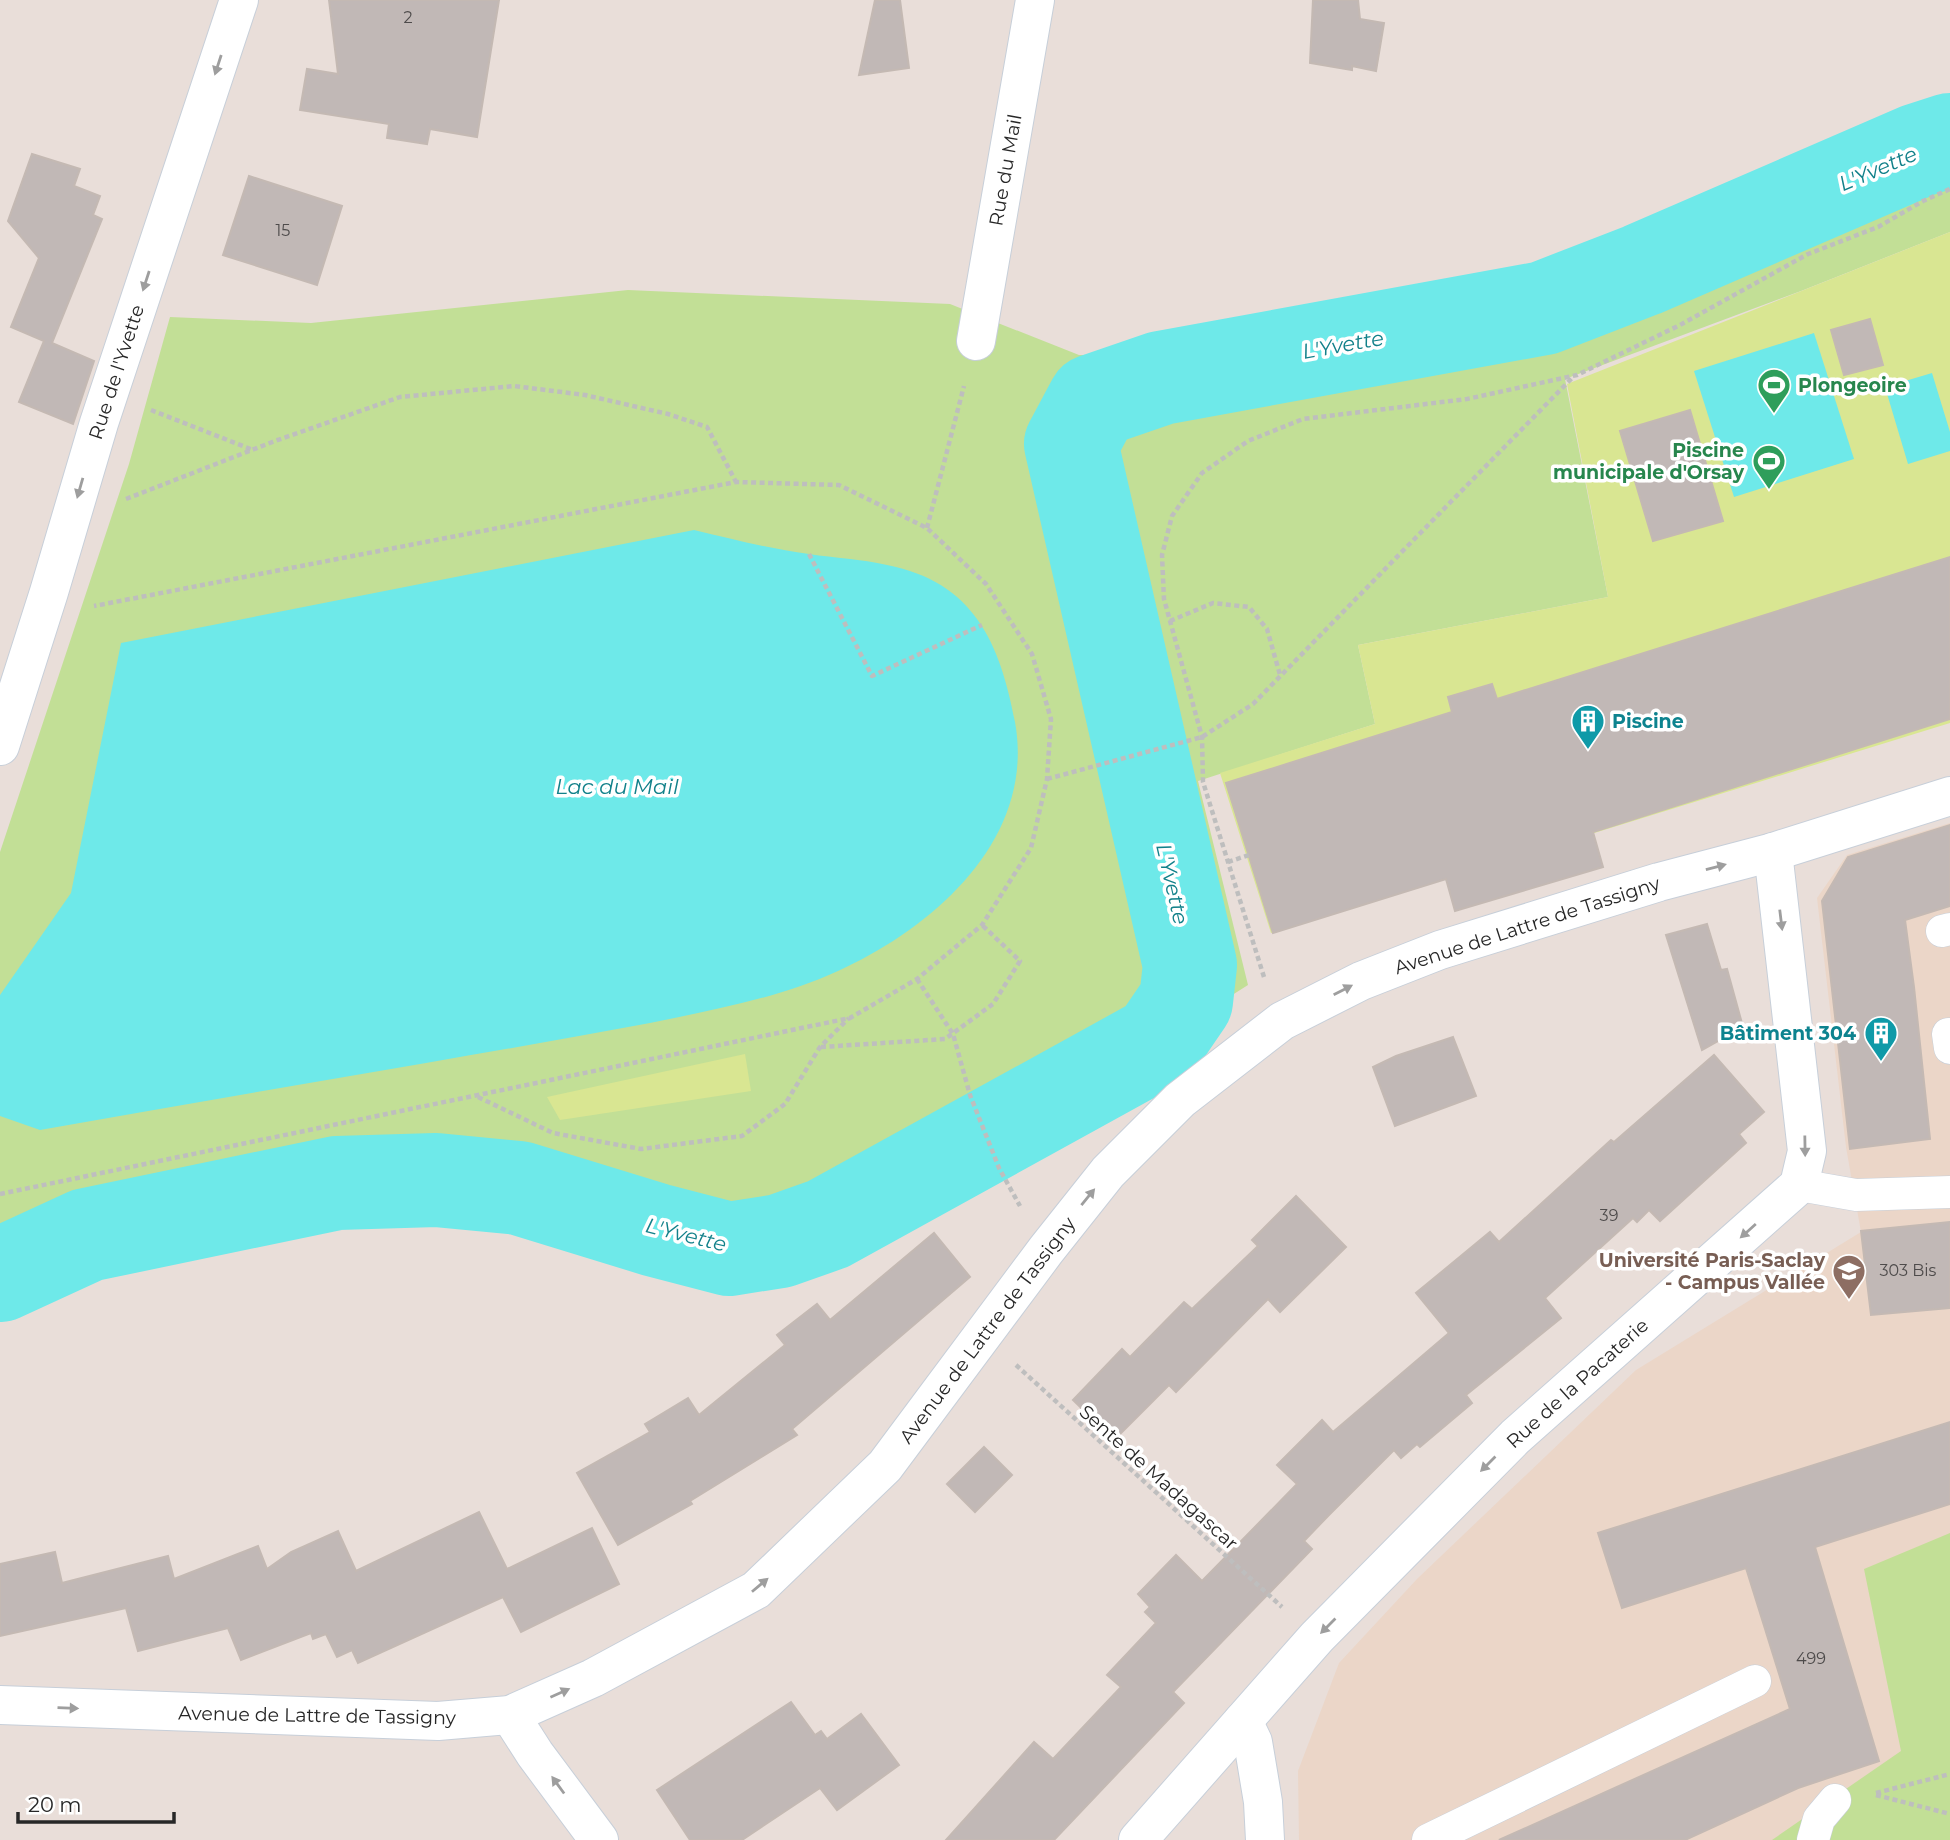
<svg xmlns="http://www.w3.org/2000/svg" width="1950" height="1840" font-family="Montserrat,sans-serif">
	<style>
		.education { fill: #ebd6c8 }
		.green { fill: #c2df96 }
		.pitch { fill: #d9e692 }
		.water { fill: #6ee9e9 }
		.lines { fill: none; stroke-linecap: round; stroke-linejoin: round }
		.river { stroke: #6ee9e9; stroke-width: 94 }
		.building { fill: #c1b8b6; stroke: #c4b9b3; stroke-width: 2 }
		.lane-casing { stroke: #c7cfd9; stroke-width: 33 }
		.street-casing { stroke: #c7cfd9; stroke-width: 40 }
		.path { stroke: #bebebe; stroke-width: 4.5; stroke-dasharray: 5 3.5; stroke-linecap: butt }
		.lane { stroke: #fff; stroke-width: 32 }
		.street { stroke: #fff; stroke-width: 38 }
		.oneway { fill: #9e9e9e }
		.labels { text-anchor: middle; stroke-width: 7; stroke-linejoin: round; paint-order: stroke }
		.number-label { font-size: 16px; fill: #4e4b4b }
		.street-label { font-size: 19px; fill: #272727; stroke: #fff }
		.leisure-label { font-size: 19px; font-weight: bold; fill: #27864d; stroke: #fff; text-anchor: start }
		.culture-label { font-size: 19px; font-weight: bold; fill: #0d838f; stroke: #fff; text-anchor: start }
		.education-label { font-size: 19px; font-weight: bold; fill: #785e54; stroke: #fff; text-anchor: end }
		.water-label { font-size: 21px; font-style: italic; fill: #12818a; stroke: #fff }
	</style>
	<rect width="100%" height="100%" fill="#e9ded9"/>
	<!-- education -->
	<path class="education" d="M1950,823V1840H1299L1298,1771L1339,1663L1417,1579L1636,1370L1861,1232L1846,1147L1817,898L1847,855Z"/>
	<!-- green -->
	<g class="green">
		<path d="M1950,124V232L1801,291L1565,379L1608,597L1358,645L1375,724L1198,781L1248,985L1158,1042L780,1241L656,1230L519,1188L337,1183L87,1235L0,1275V852L129,464L170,317L311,323L628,290L950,304L1079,355L1238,354L1533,289L1811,170Z"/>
		<path d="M1950,1533V1840H1772L1901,1751L1864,1569Z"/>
	</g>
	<!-- pitch -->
	<g class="pitch">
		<path d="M1950,232V723L1271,933L1220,773L1375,724L1358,645L1608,597L1567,384Z"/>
		<path d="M745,1054L751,1091L560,1120L547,1097Z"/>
	</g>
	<!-- water -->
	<g class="water">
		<path d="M1814,333L1854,459L1734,497L1694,371Z"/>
		<path d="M1932,373L1950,432V451L1908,464L1885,387Z"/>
		<path d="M694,530C732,539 770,549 809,554C835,558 861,559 887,565C974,582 1000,643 1015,722C1036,838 935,927 838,971C779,998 713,1010 650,1023C575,1037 501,1050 426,1063C297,1085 169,1107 40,1130L0,1116V995L71,893L121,643Z"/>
	</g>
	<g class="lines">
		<!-- river -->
		<path class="river" d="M0,1275L87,1235L337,1183L436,1180L519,1188L656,1230L729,1249L780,1241L828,1224L1158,1042L1186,1001L1190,965L1071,444L1094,401L1161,378L1544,308L1642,270L1919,150L1950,140"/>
	</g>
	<!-- building -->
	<g class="building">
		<path d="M329,0H499L477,137L430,129L427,144L387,138L389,124L300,110L307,69L338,74Z"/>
		<path d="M875,0H900L909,68L859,75Z"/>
		<path d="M1313,0H1358L1360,19L1384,23L1376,71L1352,66V70L1310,63Z"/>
		<path d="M32,154L80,169L74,186L100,196L93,215L102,219L52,343L94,361L73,424L19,402L44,341L11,327L39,258L8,221Z"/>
		<path d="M249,176L342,206L317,285L223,255Z"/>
		<path d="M1870,319L1883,365L1844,375L1831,330Z"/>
		<path d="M1690,410L1723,521L1653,541L1620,431Z"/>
		<path d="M1950,557V719L1593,832L1603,867L1455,911L1446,879L1273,933L1226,783L1452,712L1448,697L1492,684L1497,699Z"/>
		<path d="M1950,825V906L1905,920L1914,987L1930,1139L1850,1149L1822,901L1848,857Z"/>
		<path d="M1707,924L1721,970L1727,969L1743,1027L1702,1050L1666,935Z"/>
		<path d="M1453,1037L1476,1096L1395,1126L1373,1067L1396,1056Z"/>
		<path d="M1714,1055L1764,1112L1739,1134L1746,1143L1660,1221L1649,1210L1637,1222L1633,1218L1545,1298L1561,1318L1466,1395L1472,1403L1420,1447L1417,1444L1401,1458L1394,1450L1329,1515L1304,1541L1312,1549L1173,1692L1184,1703L1054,1840H946L1034,1742L1053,1759L1121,1687L1107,1675L1156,1623L1145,1612L1150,1607L1138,1594L1176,1555L1202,1581L1297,1484L1277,1465L1322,1420L1333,1432L1449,1333L1416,1293L1490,1232L1499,1242L1611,1140L1614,1142Z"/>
		<path d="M1296,1196L1346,1247L1280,1312L1268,1299L1176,1392L1169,1385L1114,1440L1073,1400L1122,1349L1130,1357L1184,1302L1192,1309L1258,1246L1252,1240Z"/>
		<path d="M1950,1222V1308L1871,1315L1861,1231Z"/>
		<path d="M934,1233L970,1277L792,1429L797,1435L690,1501L692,1504L618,1545L577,1473L650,1432L645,1424L688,1398L699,1415L785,1345L777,1335L817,1304L830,1320Z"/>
		<path d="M1950,1422V1504L1815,1547L1879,1761L1798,1788L1685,1840H1499L1790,1709L1746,1568L1622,1608L1598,1533Z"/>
		<path d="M984,1447L1012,1475L975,1512L947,1484Z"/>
		<path d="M479,1512L507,1569L592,1528L619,1584L521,1632L503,1597L358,1663L352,1650L337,1657L326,1634L313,1639L311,1633L241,1660L228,1628L138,1651L126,1608L0,1636V1564L55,1552L62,1583L168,1556L174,1579L258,1546L267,1569L291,1552L338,1531L356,1571Z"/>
		<path d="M791,1702L815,1735L821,1731L827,1739L861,1714L899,1765L837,1810L820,1788L742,1840H690L657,1790Z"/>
	</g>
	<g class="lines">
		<defs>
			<g id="lane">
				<path d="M1942,931L1950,929"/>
				<path d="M1948,1034L1950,1048"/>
				<path d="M1799,1185L1856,1195L1950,1192"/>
				<path d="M1428,1840L1755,1681"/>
				<path d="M1813,1840L1819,1819L1835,1800"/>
			</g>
			<g id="street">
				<path d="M976,341L1035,0"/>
				<path d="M0,746L49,592L99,423L239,0"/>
				<path d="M0,1705L438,1721L510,1715L593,1678L756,1590L885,1466L1046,1250L1108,1172L1180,1100L1282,1021L1361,981L1440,950L1659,882L1773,852L1950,796"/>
				<path d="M510,1715L535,1754L599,1840"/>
				<path d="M1243,1721L1253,1742L1263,1802L1265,1840"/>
				<path d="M1138,1840L1317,1637L1515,1437L1799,1185L1807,1151L1773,852"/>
			</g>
		</defs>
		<!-- lane casing -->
		<use href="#lane" class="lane-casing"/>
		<!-- street casing -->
		<use href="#street" class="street-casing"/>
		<!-- path -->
		<g class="path">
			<path d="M151,410L253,450"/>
			<path d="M126,499L275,441L400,397L514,386L585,395L668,414L707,427L736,482"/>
			<path d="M927,528L964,386"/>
			<path d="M809,554L872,676L982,625"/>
			<path d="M1170,621L1213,603L1249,607L1267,629L1280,675"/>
			<path d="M1047,779L1202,737L1253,704L1572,378"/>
			<path d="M1228,862L1249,855"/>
			<path d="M1264,977L1203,782L1202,737L1164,599L1162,555L1172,516L1202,473L1248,441L1303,419L1467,399L1577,375L1680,325L1808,254L1878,227L1923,201L1950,189"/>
			<path d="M917,979L953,1034L970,1095L999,1168L1020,1206"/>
			<path d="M821,1047L945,1039L993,1004L1020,961L982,925"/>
			<path d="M478,1097L553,1133L641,1149L742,1136L785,1104L820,1047L849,1018"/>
			<path d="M0,1194L850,1018L917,979L982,925L1031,848L1047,779L1051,719L1032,654L986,584L927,528L839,485L736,482L94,606"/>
			<path d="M1016,1365L1282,1607"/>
			<path d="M1876,1793L1950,1774"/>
			<path d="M1876,1795L1950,1814"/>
		</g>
		<!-- lane -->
		<use href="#lane" class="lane"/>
		<!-- street -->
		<use href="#street" class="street"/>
	</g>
	<!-- one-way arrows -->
	<defs><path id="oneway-solid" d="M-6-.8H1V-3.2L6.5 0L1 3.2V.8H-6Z" transform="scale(1.75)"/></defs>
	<g class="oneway">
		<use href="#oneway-solid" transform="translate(218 65) rotate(108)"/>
		<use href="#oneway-solid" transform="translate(146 281) rotate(108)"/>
		<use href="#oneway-solid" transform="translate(80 488) rotate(106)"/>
		<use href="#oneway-solid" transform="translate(1716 867) rotate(-15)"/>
		<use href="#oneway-solid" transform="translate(1781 920) rotate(83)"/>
		<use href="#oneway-solid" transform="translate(1343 990) rotate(-27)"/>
		<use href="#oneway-solid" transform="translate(1805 1146) rotate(89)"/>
		<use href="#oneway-solid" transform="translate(1088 1197) rotate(-51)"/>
		<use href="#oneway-solid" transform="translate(1748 1231) rotate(138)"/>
		<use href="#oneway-solid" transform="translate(1488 1464) rotate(135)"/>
		<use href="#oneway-solid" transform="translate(760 1585) rotate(-40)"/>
		<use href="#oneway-solid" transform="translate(1328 1626) rotate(135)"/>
		<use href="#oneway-solid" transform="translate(560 1693) rotate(-24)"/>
		<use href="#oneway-solid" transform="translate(68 1708) rotate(2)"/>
		<use href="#oneway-solid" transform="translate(558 1785) rotate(-126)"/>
	</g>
	<!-- icons -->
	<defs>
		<symbol id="stadium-pin" viewBox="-11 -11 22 30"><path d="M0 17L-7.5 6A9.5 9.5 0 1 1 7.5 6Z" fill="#2e9e5b" stroke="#fff"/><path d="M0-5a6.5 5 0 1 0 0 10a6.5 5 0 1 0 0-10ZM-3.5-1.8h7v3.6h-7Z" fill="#fff"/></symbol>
		<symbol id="building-pin" viewBox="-11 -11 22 30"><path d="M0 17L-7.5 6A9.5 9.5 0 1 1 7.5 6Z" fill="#0f9aa8" stroke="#fff"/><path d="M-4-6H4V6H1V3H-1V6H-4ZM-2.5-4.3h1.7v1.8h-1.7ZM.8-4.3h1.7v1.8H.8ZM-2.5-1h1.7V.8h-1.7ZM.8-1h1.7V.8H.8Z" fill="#fff"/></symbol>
		<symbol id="university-pin" viewBox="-11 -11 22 30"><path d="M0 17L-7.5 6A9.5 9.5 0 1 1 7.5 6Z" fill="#8d6e63" stroke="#fff"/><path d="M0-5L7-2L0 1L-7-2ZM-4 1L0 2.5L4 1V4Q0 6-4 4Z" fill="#fff"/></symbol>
	</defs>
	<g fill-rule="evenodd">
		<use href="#stadium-pin" x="1755" y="366" width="38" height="52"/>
		<use href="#stadium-pin" x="1750" y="442" width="38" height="52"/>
		<use href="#building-pin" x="1569" y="702" width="38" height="52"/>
		<use href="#building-pin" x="1862" y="1014" width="38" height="52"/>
		<use href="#university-pin" x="1830" y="1252" width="38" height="52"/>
	</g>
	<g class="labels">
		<!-- number labels -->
		<g class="number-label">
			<text x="408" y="23">2</text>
			<text x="283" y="236">15</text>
			<text x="1609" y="1221">39</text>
			<text x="1908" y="1276">303 Bis</text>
			<text x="1811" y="1664">499</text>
		</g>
		<!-- street labels -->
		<g class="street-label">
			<text transform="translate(1005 170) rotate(-80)" y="7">Rue du Mail</text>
			<text transform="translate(116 372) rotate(-72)" y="7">Rue de l'Yvette</text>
			<text transform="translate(1527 925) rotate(-18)" y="7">Avenue de Lattre de Tassigny</text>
			<text transform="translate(987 1330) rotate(-53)" y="7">Avenue de Lattre de Tassigny</text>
			<text transform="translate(1577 1383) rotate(-42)" y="7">Rue de la Pacaterie</text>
			<text transform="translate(1159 1477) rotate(42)" y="7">Sente de Madagascar</text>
			<text transform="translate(317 1715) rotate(1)" y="7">Avenue de Lattre de Tassigny</text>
		</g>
		<!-- leisure labels -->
		<g class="leisure-label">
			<text x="1798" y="392">Plongeoire</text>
			<text x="1744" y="457" text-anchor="end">Piscine<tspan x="1744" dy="22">municipale d'Orsay</tspan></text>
		</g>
		<!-- culture labels -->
		<g class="culture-label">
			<text x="1612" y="728">Piscine</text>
			<text x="1856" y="1040" text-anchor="end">Bâtiment 304</text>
		</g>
		<!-- education labels -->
		<g class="education-label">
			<text x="1825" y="1267">Université Paris-Saclay<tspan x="1825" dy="22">- Campus Vallée</tspan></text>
		</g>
		<!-- water labels -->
		<g class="water-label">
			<text transform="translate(1878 169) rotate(-23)" y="7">L'Yvette</text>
			<text transform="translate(1343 345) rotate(-10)" y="7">L'Yvette</text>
			<text x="617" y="794">Lac du Mail</text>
			<text transform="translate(1172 884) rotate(77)" y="7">L'Yvette</text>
			<text transform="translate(686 1235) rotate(14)" y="7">L'Yvette</text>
		</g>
	</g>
	<!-- scale -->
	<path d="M18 1812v10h156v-10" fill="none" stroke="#272727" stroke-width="3.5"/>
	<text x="28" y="1812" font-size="21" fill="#272727" stroke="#ffffff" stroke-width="5" paint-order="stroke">20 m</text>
</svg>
